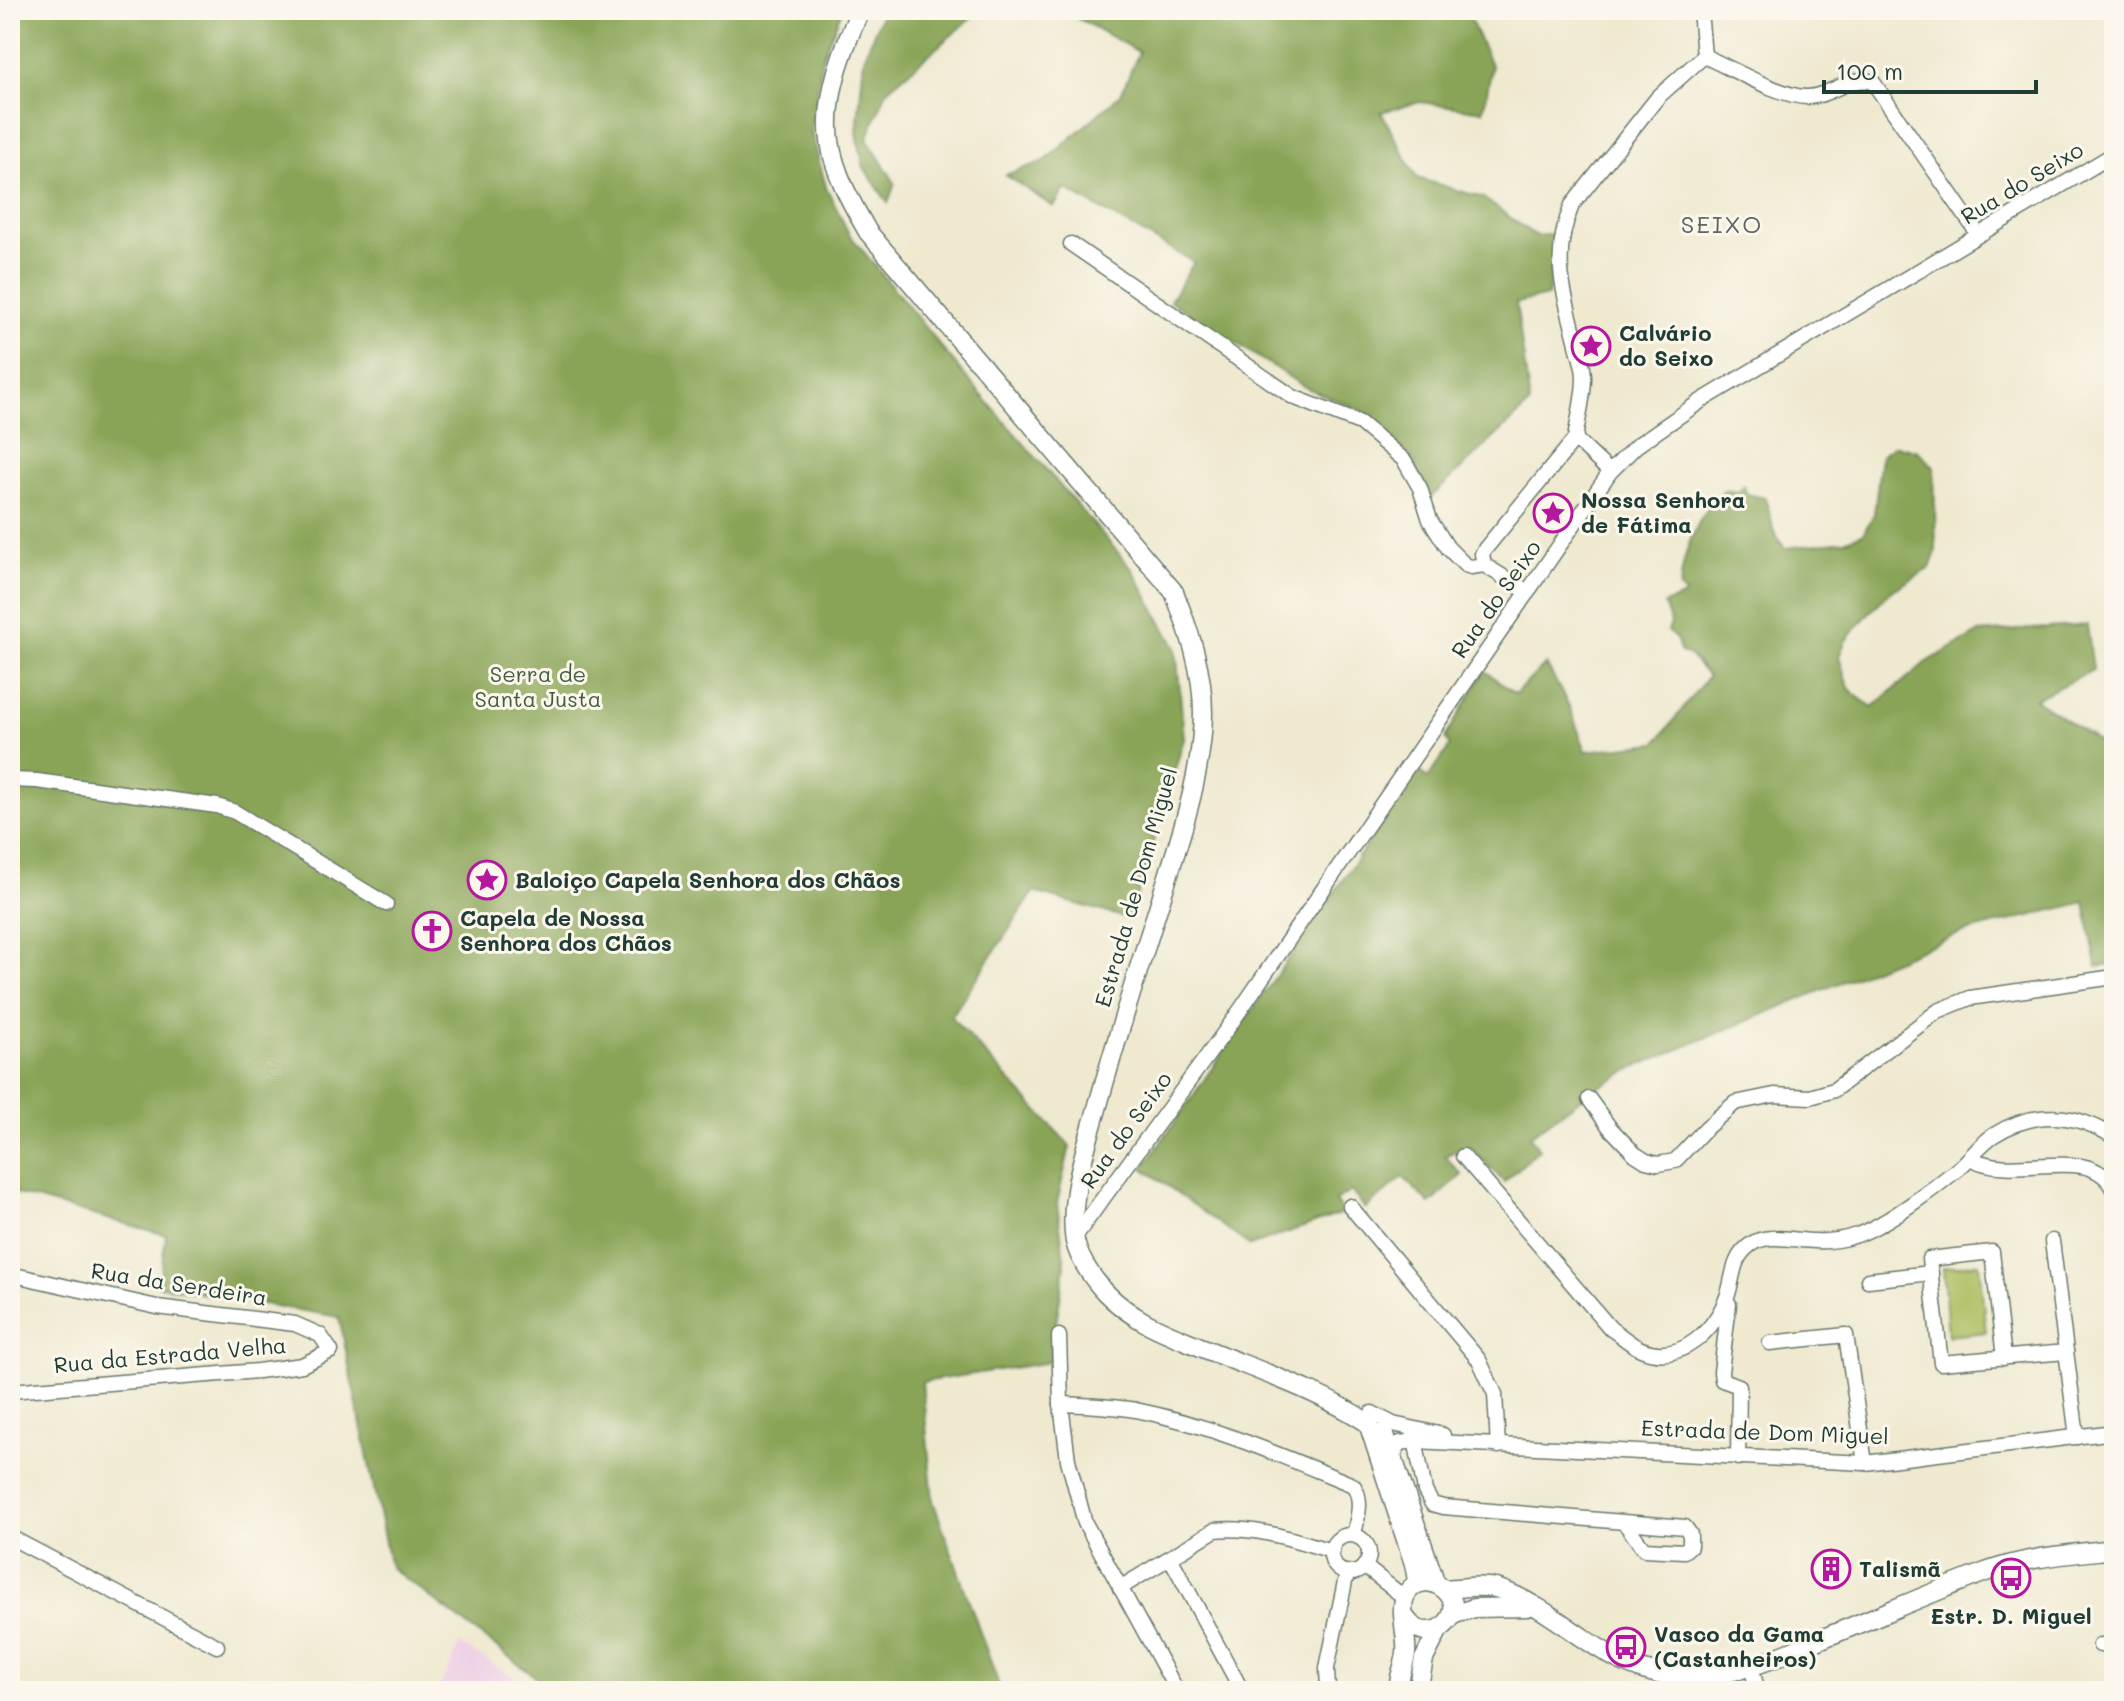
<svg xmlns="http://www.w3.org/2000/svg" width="2124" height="1701" font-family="Mali,sans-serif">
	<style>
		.built { fill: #efd0e6 }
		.green { fill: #acbd60; stroke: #667d4a; stroke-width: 2 }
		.forest { fill: #89a456; stroke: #547045; stroke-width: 2 }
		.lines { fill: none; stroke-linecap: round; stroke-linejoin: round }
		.minor-casing { stroke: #68796b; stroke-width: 17 }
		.major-casing { stroke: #68796b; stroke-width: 21 }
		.minor { stroke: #fff; stroke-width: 14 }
		.major { stroke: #fff; stroke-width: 18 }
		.labels { text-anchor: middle; stroke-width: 6; stroke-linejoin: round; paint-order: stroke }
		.street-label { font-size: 22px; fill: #1f3d34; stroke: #fbf7ec }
		.poi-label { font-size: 22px; font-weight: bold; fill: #1f3d34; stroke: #fbf7ec; text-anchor: start }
		.park-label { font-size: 22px; fill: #425d3f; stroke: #fbf7ec }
		.neighbourhood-label { font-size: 24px; letter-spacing: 2px; fill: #636465; stroke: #fbf7ec }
	</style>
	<rect width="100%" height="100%" fill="#fbf7ec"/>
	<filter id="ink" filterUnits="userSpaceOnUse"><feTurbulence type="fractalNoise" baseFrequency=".0125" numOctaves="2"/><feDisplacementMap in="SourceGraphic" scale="16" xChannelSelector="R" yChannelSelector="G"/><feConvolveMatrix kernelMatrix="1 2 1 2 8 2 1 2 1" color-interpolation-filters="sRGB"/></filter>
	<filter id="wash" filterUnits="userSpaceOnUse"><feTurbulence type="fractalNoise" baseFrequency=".006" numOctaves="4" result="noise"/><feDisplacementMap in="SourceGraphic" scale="32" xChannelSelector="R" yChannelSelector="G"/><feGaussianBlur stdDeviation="1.8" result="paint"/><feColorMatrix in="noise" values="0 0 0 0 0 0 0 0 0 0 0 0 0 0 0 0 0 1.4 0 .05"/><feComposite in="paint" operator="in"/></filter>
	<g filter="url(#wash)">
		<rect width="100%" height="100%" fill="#efe9d0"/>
		<!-- built -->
		<path class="built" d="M460,1644L526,1685L522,1691H438Z"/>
		<!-- green -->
		<path class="green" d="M1979,1263L1986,1332L1948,1336L1943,1268Z"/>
		<!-- forest -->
		<g class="forest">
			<path d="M10,10H842L823,55L811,131L826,187L849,234L960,370L1133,570L1176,648L1184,739L1130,919L1034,892L951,1017L1070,1146L1057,1203L1065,1266L1050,1362L922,1382L933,1501L1001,1691H554L390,1567L339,1317L159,1286L166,1235L10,1192Z"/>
			<path d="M883,10H981L887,90L867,139L895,183L888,203L863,166L857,132L864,58Z"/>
			<path d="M1063,10H1466L1492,67L1483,111L1420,102L1381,112L1417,178L1483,198L1536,236L1557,234L1548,296L1516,303L1530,404L1429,499L1411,457L1362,411L1305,387L1170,301L1194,262L1065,189L1054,207L1005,175L1045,161L1121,94L1139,52Z"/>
			<path d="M1894,445L1917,451L1934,467L1936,552L1930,568L1890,592L1868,614L1846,640L1839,656C1847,685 1845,691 1873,707L1925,663L1978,633L2087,625L2093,670L2035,699L2104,745L2110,799L2114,802V964L2097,967L2085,902L1961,933L1635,1067L1590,1092L1530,1136L1539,1149L1504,1182L1468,1144L1445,1156L1462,1175L1430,1204L1403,1177L1365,1209L1351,1191L1335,1201L1343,1213L1250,1246L1143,1168L1418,771L1428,778L1450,746L1445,738L1485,671L1515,694L1546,664L1569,706L1586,751L1656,743L1708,676L1691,657L1680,651L1677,640L1668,631L1671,624L1664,604L1683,597L1685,594L1680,589C1682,553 1697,514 1725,490L1739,492L1743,485L1747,494L1765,498C1772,517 1771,533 1785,548L1844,541L1863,534L1874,514L1881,456Z"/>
		</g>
	</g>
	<g filter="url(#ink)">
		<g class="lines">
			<defs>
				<g id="minor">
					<path d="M1704,56C1729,67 1783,98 1808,97C1832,96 1848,75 1873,82L1978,234"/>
					<path d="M1071,244L1293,397L1360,423L1404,460L1420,488L1430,520L1448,548L1465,565L1471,567L1484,565"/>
					<path d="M1575,439C1578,419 1584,397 1584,377C1584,365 1578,352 1576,340C1563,289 1551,256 1572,205L1658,97L1704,56L1700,10"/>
					<path d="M1528,592L1484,565L1482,554L1485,549L1575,439L1610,472"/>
					<path d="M10,780L37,781L217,806L235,812L386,904"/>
					<path d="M1589,1099L1610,1128L1635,1154L1646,1161L1658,1164L1675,1161L1706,1128L1735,1103L1774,1095L1810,1097L1834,1090L1938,1011L1970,998L2114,977"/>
					<path d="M1463,1156L1611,1329C1621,1335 1631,1345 1641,1349C1682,1366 1716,1328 1728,1294C1734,1276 1732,1258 1750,1245C1767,1232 1796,1241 1815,1241C1828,1242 1845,1239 1857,1235C1886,1225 1935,1188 1959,1168C1971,1158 1981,1143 1994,1135C2034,1110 2075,1112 2114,1137"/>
					<path d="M1970,1158C2016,1183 2089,1141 2114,1189"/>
					<path d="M1350,1206L1479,1360L1495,1394L1498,1446"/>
					<path d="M1074,1238L1232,1022L1610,472L1636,446L1701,401L2114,154"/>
					<path d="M2052,1241L2077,1437"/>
					<path d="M10,1274L157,1307L295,1324L320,1335L331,1351L302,1365L258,1371L10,1391"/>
					<path d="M1868,1280L1931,1273"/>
					<path d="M1729,1304L1721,1372L1722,1380L1739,1386L1738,1458"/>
					<path d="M1059,1336L1061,1404L1068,1460L1085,1523L1177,1691"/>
					<path d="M1770,1343L1846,1335L1865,1463"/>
					<path d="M2004,1358L1992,1252L1929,1259L1941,1363L2066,1352"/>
					<path d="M1061,1404C1086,1405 1111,1406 1136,1410C1211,1425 1282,1456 1353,1485C1364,1500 1357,1518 1354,1535"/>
					<path d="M1372,1413L1393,1424L1443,1435"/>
					<path d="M1413,1429L1425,1491L1432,1504L1443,1507L1685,1527L1690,1534V1546L1684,1551L1644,1549L1624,1522"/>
					<path d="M1393,1456L1400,1443L1415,1441L1865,1463L2114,1432"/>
					<circle cx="1350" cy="1554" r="19"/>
					<path d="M10,1537L217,1646"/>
					<path d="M1171,1559L1242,1691"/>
					<path d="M1364,1566L1405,1598"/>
					<path d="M1120,1588L1215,1530C1256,1526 1294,1540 1332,1551"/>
					<path d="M2100,1645H2114"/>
					<path d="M1751,1667L1758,1691"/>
					<path d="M1328,1691L1327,1668L1347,1572"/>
				</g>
				<g id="major">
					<path d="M860,10C843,50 824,96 830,141C834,173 852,204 868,232L1174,592C1190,633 1203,670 1203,714C1202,778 1178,843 1160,902C1138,970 1117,1037 1098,1105C1087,1146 1070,1191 1074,1234C1075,1254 1092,1278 1105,1292C1134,1322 1165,1332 1203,1348C1258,1371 1318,1390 1368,1423L1414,1564L1418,1585"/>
					<path d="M1384,1432L1436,1584"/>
					<path d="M1445,1589C1461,1588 1483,1584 1499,1589C1572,1615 1609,1680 1694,1677C1740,1675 1784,1655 1826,1637C1879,1616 1930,1593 1983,1573C2024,1557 2071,1554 2114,1549"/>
					<path d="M1452,1615L1474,1608L1527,1607"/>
					<path d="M1398,1691C1398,1678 1404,1667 1406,1654C1408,1638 1399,1611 1405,1597C1422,1559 1480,1603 1439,1629C1424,1634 1414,1630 1405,1617"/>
					<path d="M1418,1691L1424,1659L1439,1629"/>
				</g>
			</defs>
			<!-- minor casing -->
			<use href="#minor" class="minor-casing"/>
			<!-- major casing -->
			<use href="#major" class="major-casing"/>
			<!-- minor -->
			<use href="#minor" class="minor"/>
			<!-- major -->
			<use href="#major" class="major"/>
		</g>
	</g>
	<!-- icons -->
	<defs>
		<symbol id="sight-ring" viewBox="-11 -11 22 22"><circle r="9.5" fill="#fbf7ec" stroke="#b5179e" stroke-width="1.5"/><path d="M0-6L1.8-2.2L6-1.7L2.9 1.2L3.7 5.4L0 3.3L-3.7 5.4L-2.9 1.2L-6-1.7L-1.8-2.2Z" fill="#b5179e"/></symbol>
		<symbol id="church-ring" viewBox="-11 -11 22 22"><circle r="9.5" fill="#fbf7ec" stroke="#b5179e" stroke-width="1.5"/><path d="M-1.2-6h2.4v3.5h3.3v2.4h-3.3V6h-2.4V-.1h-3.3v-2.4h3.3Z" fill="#b5179e"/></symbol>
		<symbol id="building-ring" viewBox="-11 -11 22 22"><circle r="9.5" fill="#fbf7ec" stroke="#b5179e" stroke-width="1.5"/><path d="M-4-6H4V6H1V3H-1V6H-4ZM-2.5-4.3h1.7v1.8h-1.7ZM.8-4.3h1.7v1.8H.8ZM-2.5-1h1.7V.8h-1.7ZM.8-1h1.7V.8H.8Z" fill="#b5179e"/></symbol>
		<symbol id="bus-ring" viewBox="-11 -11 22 22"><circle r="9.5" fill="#fbf7ec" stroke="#b5179e" stroke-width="1.5"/><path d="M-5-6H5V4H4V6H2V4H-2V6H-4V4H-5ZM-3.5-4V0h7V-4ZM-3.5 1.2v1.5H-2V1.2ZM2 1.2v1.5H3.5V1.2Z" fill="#b5179e"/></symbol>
	</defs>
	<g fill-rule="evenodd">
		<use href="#sight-ring" x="1569" y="324" width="44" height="44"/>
		<use href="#sight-ring" x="1531" y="491" width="44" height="44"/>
		<use href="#sight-ring" x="465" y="858" width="44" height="44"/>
		<use href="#church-ring" x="410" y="909" width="44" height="44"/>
		<use href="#building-ring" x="1809" y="1547" width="44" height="44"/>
		<use href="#bus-ring" x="1989" y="1556" width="44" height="44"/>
		<use href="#bus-ring" x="1604" y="1625" width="44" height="44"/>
	</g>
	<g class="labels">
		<!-- street labels -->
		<g class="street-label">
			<text transform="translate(2022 183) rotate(-31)" y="8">Rua do Seixo</text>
			<text transform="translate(1496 599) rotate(-55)" y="8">Rua do Seixo</text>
			<text transform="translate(1136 887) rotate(-74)" y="8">Estrada de Dom Miguel</text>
			<text transform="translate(1126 1130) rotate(-54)" y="8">Rua do Seixo</text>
			<text transform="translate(179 1284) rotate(9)" y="8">Rua da Serdeira</text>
			<text transform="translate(170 1355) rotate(-5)" y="8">Rua da Estrada Velha</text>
			<text transform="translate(1765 1432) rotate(2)" y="8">Estrada de Dom Miguel</text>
		</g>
		<!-- poi labels -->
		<g class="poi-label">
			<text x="1619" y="341">Calvário<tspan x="1619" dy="25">do Seixo</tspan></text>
			<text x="1581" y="508">Nossa Senhora<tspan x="1581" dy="25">de Fátima</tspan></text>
			<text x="515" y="888">Baloiço Capela Senhora dos Chãos</text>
			<text x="460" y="926">Capela de Nossa<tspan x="460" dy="25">Senhora dos Chãos</tspan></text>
			<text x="1859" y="1577">Talismã</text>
			<text x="2011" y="1624" text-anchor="middle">Estr. D. Miguel</text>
			<text x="1654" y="1642">Vasco da Gama<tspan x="1654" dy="25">(Castanheiros)</tspan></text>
		</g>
		<!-- park labels -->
		<g class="park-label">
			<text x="538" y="682">Serra de<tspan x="538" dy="25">Santa Justa</tspan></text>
		</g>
		<!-- neighbourhood labels -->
		<g class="neighbourhood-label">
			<text x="1722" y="233">SEIXO</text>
		</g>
	</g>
	<!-- margin -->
	<rect width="2124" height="1701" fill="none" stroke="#fbf7ec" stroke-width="40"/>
	<!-- scale -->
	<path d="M1824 80v12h212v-12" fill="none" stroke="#1f3d34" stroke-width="4"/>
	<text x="1836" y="80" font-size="24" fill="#1f3d34" stroke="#fbf7ec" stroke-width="6" paint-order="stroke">100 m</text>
</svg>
